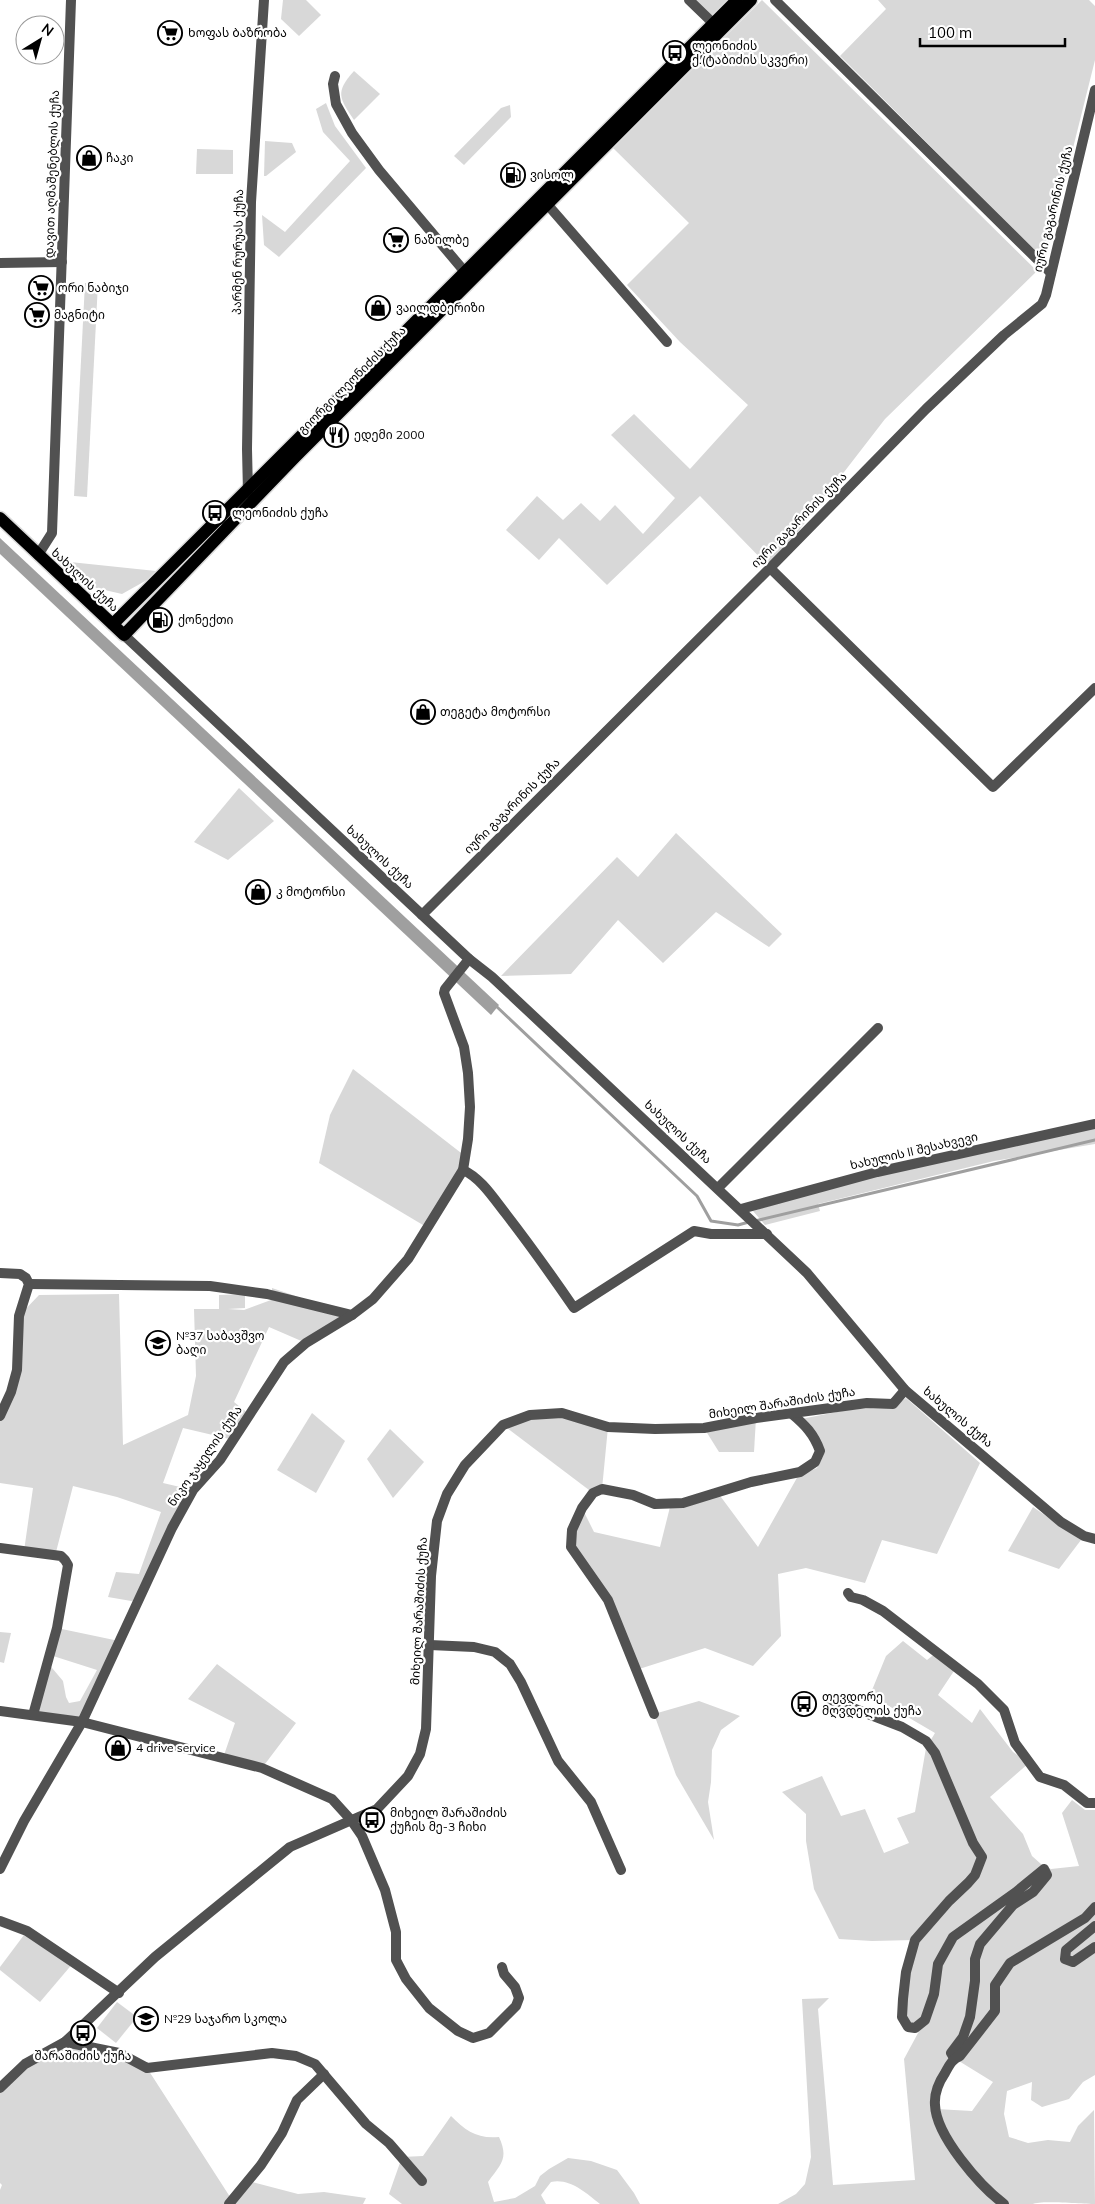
<svg xmlns="http://www.w3.org/2000/svg" width="1095" height="2204" font-family="Mulish,'Noto Sans Georgian',sans-serif">
	<style>
		.green { fill: #d8d8d8; fill-rule: evenodd }
		.water { fill: #9f9f9f }
		.lines { fill: none; stroke-linecap: round; stroke-linejoin: round }
		.stream { stroke: #9f9f9f; stroke-width: 3 }
		.major-casing { stroke: #dbdbdb; stroke-width: 15 }
		.minor { stroke: #515151; stroke-width: 10 }
		.major { stroke: #000; stroke-width: 12 }
		.labels { text-anchor: middle; stroke-width: 4.5; stroke-linejoin: round; paint-order: stroke }
		.poi-label { font-size: 12px; fill: #000; stroke: #fff; text-anchor: start }
		.street-label { font-size: 12px; fill: #000; stroke: #fff }
	</style>
	<rect width="100%" height="100%" fill="#fff"/>
	<!-- green -->
	<g class="green">
		<path d="M283,0H306L321,15L299,36L281,19Z"/>
		<path d="M693,0H731L713,18Z"/>
		<path d="M762,0L1037,271L885,419L770,568L700,496L607,585L559,538L539,560L506,530L537,496L563,520L581,503L600,521L615,505L643,534L675,498L611,435L634,414L690,469L748,405L680,342L627,285L689,223L613,148Z"/>
		<path d="M878,0H1089L1095,6V60L1045,260L840,56L886,9Z"/>
		<path d="M354,71L380,94L354,120C339,98 335,92 354,71Z"/>
		<path d="M326,103L335,126L366,168L279,257L264,245L262,215L285,232L350,161L323,132L316,109Z"/>
		<path d="M510,105L511,117L464,165L454,156L501,108Z"/>
		<path d="M265,141L292,143L296,152L266,176H264Z"/>
		<path d="M197,149L233,150V174H196Z"/>
		<path d="M85,283H98L87,497L74,496Z"/>
		<path d="M70,562L156,571L147,580L122,594L96,588Z"/>
		<path d="M239,788L274,821L228,860L194,842Z"/>
		<path d="M676,833L782,934L769,947L716,912L663,963L618,920L571,974L501,976L617,857L638,877Z"/>
		<path d="M353,1069L465,1156L428,1228L319,1163L330,1115Z"/>
		<path d="M1095,1128V1144L994,1161L818,1204L820,1211L765,1225L753,1211L878,1172Z"/>
		<path d="M272,1288L352,1315L306,1343L269,1327L234,1402L249,1414L234,1440L183,1428L163,1483L193,1490L137,1602L108,1597L116,1572L139,1574L161,1512L117,1497L73,1486L55,1556L24,1551L33,1488L0,1483V1416L11,1392L19,1316L39,1295L119,1294L123,1445L188,1415L196,1376L194,1309H219V1295L245,1294V1308L228,1309L244,1310L271,1300Z"/>
		<path d="M906,1398L980,1463L937,1554L882,1540L865,1583L806,1568L778,1574L781,1636L753,1666L705,1648L636,1670L608,1600L571,1547L582,1508L594,1532L660,1547L671,1503L718,1493L758,1547L798,1476L817,1468L825,1452L816,1433L801,1419L847,1410L895,1406Z"/>
		<path d="M312,1413L345,1441L316,1493L277,1470Z"/>
		<path d="M562,1413L608,1427L602,1489L593,1493L503,1425Z"/>
		<path d="M756,1418L754,1452H719L704,1428Z"/>
		<path d="M390,1429L424,1462L393,1498L367,1459Z"/>
		<path d="M1033,1507L1081,1540L1059,1569L1008,1551Z"/>
		<path d="M57,1628L119,1641L82,1722L33,1715L47,1662L63,1681L66,1697L69,1703L80,1701L97,1670L50,1655Z"/>
		<path d="M0,1632L11,1633L4,1663L0,1662Z"/>
		<path d="M903,1641L927,1660L937,1652L956,1668L938,1695L972,1723L980,1709L1013,1752L1029,1763L990,1797L1023,1834L1032,1856L1041,1864L1051,1869L1079,1866L1062,1813L1072,1800L1085,1810H1095V2075L1083,2082L1069,2099L1042,2107L1031,2100L1032,2082L1007,2091L1004,2114L1009,2137L1028,2143L1048,2140L1070,2142L1078,2126L1094,2110L1095,2204C1083,2204 1040,2200 1033,2204H778L796,2194L805,2184L811,2157L802,1999L829,1998L818,2009L833,2185L915,2180L904,2059L924,2022L921,2024L904,2022L914,1940L872,1941L839,1939L814,1889L806,1841V1814L782,1792L822,1776L841,1816L865,1809L884,1853L909,1843L897,1818L915,1812L926,1748L935,1733L870,1695L886,1656ZM954,2058L993,2082L972,2111L936,2109L939,2080Z"/>
		<path d="M217,1664L296,1723L262,1768L223,1758L235,1723L188,1699Z"/>
		<path d="M699,1701L740,1716L721,1730L712,1750L711,1782L708,1802L714,1840L676,1775L654,1714Z"/>
		<path d="M27,1931L74,1962L40,2002L0,1970V1967Z"/>
		<path d="M117,2002L137,2017L116,2043L97,2028Z"/>
		<path d="M68,2040L147,2068L232,2200L248,2181L298,2194L324,2192L366,2198L363,2204H0V2190L2,2185L0,2183V2088L4,2083Z"/>
		<path d="M451,2116C466,2131 477,2139 499,2137C509,2159 501,2164 488,2182L494,2202L515,2198L535,2186L540,2176L549,2169L568,2158L591,2161L617,2170L634,2193L640,2204H600C586,2193 570,2178 551,2182L541,2195L546,2204H402L389,2194L402,2157L423,2156Z"/>
	</g>
	<!-- water -->
	<path class="water" d="M0,538L499,1005L491,1015L0,554Z"/>
	<g class="lines">
		<!-- stream -->
		<g class="stream">
			<path d="M496,1006L697,1196L711,1221L738,1225L749,1222"/>
			<path d="M755,1221L1095,1140"/>
		</g>
		<defs>
			<g id="major">
				<path d="M0,518L124,635L295,457L751,0"/>
				<path d="M113,624L737,0"/>
			</g>
		</defs>
		<!-- major casing -->
		<use href="#major" class="major-casing"/>
		<!-- minor -->
		<g class="minor">
			<path d="M689,0L717,27"/>
			<path d="M775,0L1051,273"/>
			<path d="M335,76L333,84L336,104L352,133L379,170L470,278"/>
			<path d="M547,204L667,342"/>
			<path d="M0,263L62,262"/>
			<path d="M248,493L247,449L251,202L264,0"/>
			<path d="M38,555L52,533L71,0"/>
			<path d="M770,568L993,787L1095,688"/>
			<path d="M124,635L469,959L492,977L807,1273L905,1390L1061,1522L1084,1536L1095,1539"/>
			<path d="M422,915L770,568L926,409L1004,335L1042,304L1046,295L1095,90"/>
			<path d="M463,1170C481,1178 494,1199 506,1214C530,1245 552,1276 574,1308L694,1231L711,1234H767"/>
			<path d="M718,1188L878,1028"/>
			<path d="M741,1209L877,1172L1095,1124"/>
			<path d="M0,1273L20,1274L26,1278L29,1284L19,1316L17,1370L11,1392L0,1416"/>
			<path d="M29,1284L210,1286L267,1294L352,1315"/>
			<path d="M0,1548L61,1556L65,1560L68,1565L57,1628L33,1715"/>
			<path d="M848,1593L851,1597L863,1600L883,1611L978,1684L1004,1710L1015,1743L1040,1777L1064,1785L1087,1803H1095"/>
			<path d="M430,1645L474,1647L495,1652L510,1664L521,1682L558,1761L591,1802L621,1870"/>
			<path d="M829,1699L902,1727L926,1741L935,1753L973,1843L982,1857L975,1875L968,1883L949,1901L915,1940L906,1972L903,1999L902,2017L908,2027L915,2028L925,2020L934,1994L938,1964L953,1937L1016,1892L1044,1869L1047,1875L1033,1892L1013,1905L980,1944L975,1959V1981L970,2017L963,2037L951,2053L954,2058"/>
			<path d="M0,1711L82,1722L262,1768L332,1799L351,1820L362,1836L385,1890L396,1932V1960L406,1979L429,2008L458,2031L473,2038L489,2033L516,2006L519,1998L515,1987L504,1974L502,1967"/>
			<path d="M654,1714L608,1600L571,1547L572,1530L582,1508L593,1493L602,1489L633,1495L655,1504L683,1503L751,1482L800,1472L815,1462L820,1451C814,1434 805,1425 792,1414"/>
			<path d="M0,1869L24,1821L82,1722L172,1528L193,1490L220,1460L284,1362L306,1343L352,1315L373,1299L408,1259L463,1170L468,1139L470,1107L468,1073L464,1047L444,993L445,989L469,959"/>
			<path d="M0,1921L27,1931L119,1993"/>
			<path d="M1095,1926L1066,1950L1065,1959L1073,1962L1095,1947"/>
			<path d="M65,2042L119,2053L147,2068L272,2053L296,2056L315,2064L366,2124L389,2143L422,2181"/>
			<path d="M0,2088L25,2064L65,2042L155,1957L290,1847L377,1809L408,1776L420,1754L426,1729L431,1576L437,1521L447,1494L465,1465L503,1425L530,1415L562,1413L608,1427L655,1429L704,1428L756,1418L867,1403L893,1404L905,1390"/>
			<path d="M229,2204L261,2165L282,2133L297,2100L324,2074"/>
			<path d="M1004,2204C980,2186 936,2136 935,2105C934,2093 939,2082 945,2073C949,2066 952,2059 960,2056L995,2011V1985L1010,1963L1085,1918L1095,1907"/>
		</g>
		<!-- major -->
		<use href="#major" class="major"/>
	</g>
	<!-- icons -->
	<defs>
		<symbol id="supermarket-ring" viewBox="-11 -11 22 22"><circle r="9.5" fill="#fff" stroke="#000" stroke-width="1.5"/><path d="M-6-5.5h2.5l.6 2H6L4.5 2H-2.5L-4.4-4H-6ZM-1.5 3.2a1.3 1.3 0 1 0 .1 0ZM3 3.2a1.3 1.3 0 1 0 .1 0Z" fill="#000"/></symbol>
		<symbol id="bus-ring" viewBox="-11 -11 22 22"><circle r="9.5" fill="#fff" stroke="#000" stroke-width="1.5"/><path d="M-5-6H5V4H4V6H2V4H-2V6H-4V4H-5ZM-3.5-4V0h7V-4ZM-3.5 1.2v1.5H-2V1.2ZM2 1.2v1.5H3.5V1.2Z" fill="#000"/></symbol>
		<symbol id="shop-ring" viewBox="-11 -11 22 22"><circle r="9.5" fill="#fff" stroke="#000" stroke-width="1.5"/><path d="M-5-2.5h2.3a2.7 3.5 0 0 1 5.4 0H5L5.5 6h-11ZM-1.5-2.5h3a1.5 2.3 0 0 0-3 0Z" fill="#000"/></symbol>
		<symbol id="fuel-ring" viewBox="-11 -11 22 22"><circle r="9.5" fill="#fff" stroke="#000" stroke-width="1.5"/><path d="M-5.5-6h7V0h2V4h1.3V-2.5L3-4.5l.8-.8L6-3V5H2.5V1h-1V6h-7ZM-4.2-4.7v3.2H.2V-4.7Z" fill="#000"/></symbol>
		<symbol id="restaurant-ring" viewBox="-11 -11 22 22"><circle r="9.5" fill="#fff" stroke="#000" stroke-width="1.5"/><path d="M-5-6h1v4h1v-4h1v4h1v-4h1v5L-1.5 .5V6h-2V.5L-5-1ZM5-6V6H3V1.5H1.5Q1.5-4 5-6Z" fill="#000"/></symbol>
		<symbol id="school-ring" viewBox="-11 -11 22 22"><circle r="9.5" fill="#fff" stroke="#000" stroke-width="1.5"/><path d="M0-5L7-2L0 1L-7-2ZM-4 1L0 2.5L4 1V4Q0 6-4 4Z" fill="#000"/></symbol>
	</defs>
	<g fill-rule="evenodd">
		<use href="#supermarket-ring" x="156" y="19" width="28" height="28"/>
		<use href="#bus-ring" x="661" y="39" width="28" height="28"/>
		<use href="#shop-ring" x="75" y="144" width="28" height="28"/>
		<use href="#fuel-ring" x="499" y="161" width="28" height="28"/>
		<use href="#supermarket-ring" x="382" y="226" width="28" height="28"/>
		<use href="#supermarket-ring" x="27" y="274" width="28" height="28"/>
		<use href="#shop-ring" x="364" y="294" width="28" height="28"/>
		<use href="#supermarket-ring" x="23" y="301" width="28" height="28"/>
		<use href="#restaurant-ring" x="322" y="421" width="28" height="28"/>
		<use href="#bus-ring" x="201" y="499" width="28" height="28"/>
		<use href="#fuel-ring" x="146" y="606" width="28" height="28"/>
		<use href="#shop-ring" x="409" y="698" width="28" height="28"/>
		<use href="#shop-ring" x="244" y="878" width="28" height="28"/>
		<use href="#school-ring" x="144" y="1329" width="28" height="28"/>
		<use href="#bus-ring" x="790" y="1690" width="28" height="28"/>
		<use href="#shop-ring" x="104" y="1734" width="28" height="28"/>
		<use href="#bus-ring" x="358" y="1806" width="28" height="28"/>
		<use href="#school-ring" x="132" y="2005" width="28" height="28"/>
		<use href="#bus-ring" x="69" y="2019" width="28" height="28"/>
	</g>
	<g class="labels">
		<!-- poi labels -->
		<g class="poi-label">
			<text x="188" y="37">Ხოფას Ბაზრობა</text>
			<text x="692" y="50">ლეონიძის<tspan x="692" dy="14">ქ.(ტაბიძის სკვერი)</tspan></text>
			<text x="106" y="162">ჩაკი</text>
			<text x="530" y="179">ვისოლ</text>
			<text x="414" y="244">ნაზილბე</text>
			<text x="58" y="292">ორი ნაბიჯი</text>
			<text x="396" y="312">ვაილდბერიზი</text>
			<text x="54" y="319">მაგნიტი</text>
			<text x="354" y="439">ედემი 2000</text>
			<text x="232" y="517">ლეონიძის ქუჩა</text>
			<text x="178" y="624">ქონექთი</text>
			<text x="440" y="716">თეგეტა მოტორსი</text>
			<text x="276" y="896">კ მოტორსი</text>
			<text x="176" y="1340">№37 საბავშვო<tspan x="176" dy="14">ბაღი</tspan></text>
			<text x="822" y="1701">თევდორე<tspan x="822" dy="14">მღვდელის ქუჩა</tspan></text>
			<text x="136" y="1752">4 drive service</text>
			<text x="390" y="1817">მიხეილ შარაშიძის<tspan x="390" dy="14">ქუჩის მე-3 ჩიხი</tspan></text>
			<text x="164" y="2023">№29 საჯარო სკოლა</text>
			<text x="83" y="2060" text-anchor="middle">შარაშიძის ქუჩა</text>
		</g>
		<!-- street labels -->
		<g class="street-label">
			<text transform="translate(52 174) rotate(-88)" y="4">დავით აღმაშენებლის ქუჩა</text>
			<text transform="translate(1053 209) rotate(-76)" y="4">იური გაგარინის ქუჩა</text>
			<text transform="translate(238 252) rotate(-89)" y="4">პარმენ რურუას ქუჩა</text>
			<text transform="translate(352 380) rotate(-45)" y="4">გიორგი ლეონიძის ქუჩა</text>
			<text transform="translate(799 520) rotate(-45)" y="4">იური გაგარინის ქუჩა</text>
			<text transform="translate(85 580) rotate(43)" y="4">ხახულის ქუჩა</text>
			<text transform="translate(512 806) rotate(-45)" y="4">იური გაგარინის ქუჩა</text>
			<text transform="translate(380 857) rotate(43)" y="4">ხახულის ქუჩა</text>
			<text transform="translate(678 1132) rotate(43)" y="4">ხახულის ქუჩა</text>
			<text transform="translate(914 1151) rotate(-13)" y="4">ხახულის II შესახვევი</text>
			<text transform="translate(782 1403) rotate(-9)" y="4">მიხეილ შარაშიძის ქუჩა</text>
			<text transform="translate(958 1417) rotate(40)" y="4">ხახულის ქუჩა</text>
			<text transform="translate(205 1456) rotate(-55)" y="4">ნიკო ჯაყელის ქუჩა</text>
			<text transform="translate(419 1611) rotate(-87)" y="4">მიხეილ შარაშიძის ქუჩა</text>
		</g>
	</g>
	<!-- north arrow -->
	<g transform="translate(40 40) rotate(37)"><circle r="24" fill="#ffffff" stroke="#999999"/>
	<path d="M0-4L9 19L0 12L-9 19Z" fill="#000000"/>
	<text y="-8" font-size="14" font-weight="bold" text-anchor="middle" fill="#000000">N</text>
	</g>
	<!-- scale -->
	<path d="M920 38v8h145v-8" fill="none" stroke="#000000" stroke-width="2.5"/>
	<text x="928" y="38" font-size="15" fill="#000000" stroke="#ffffff" stroke-width="4" paint-order="stroke">100 m</text>
</svg>
